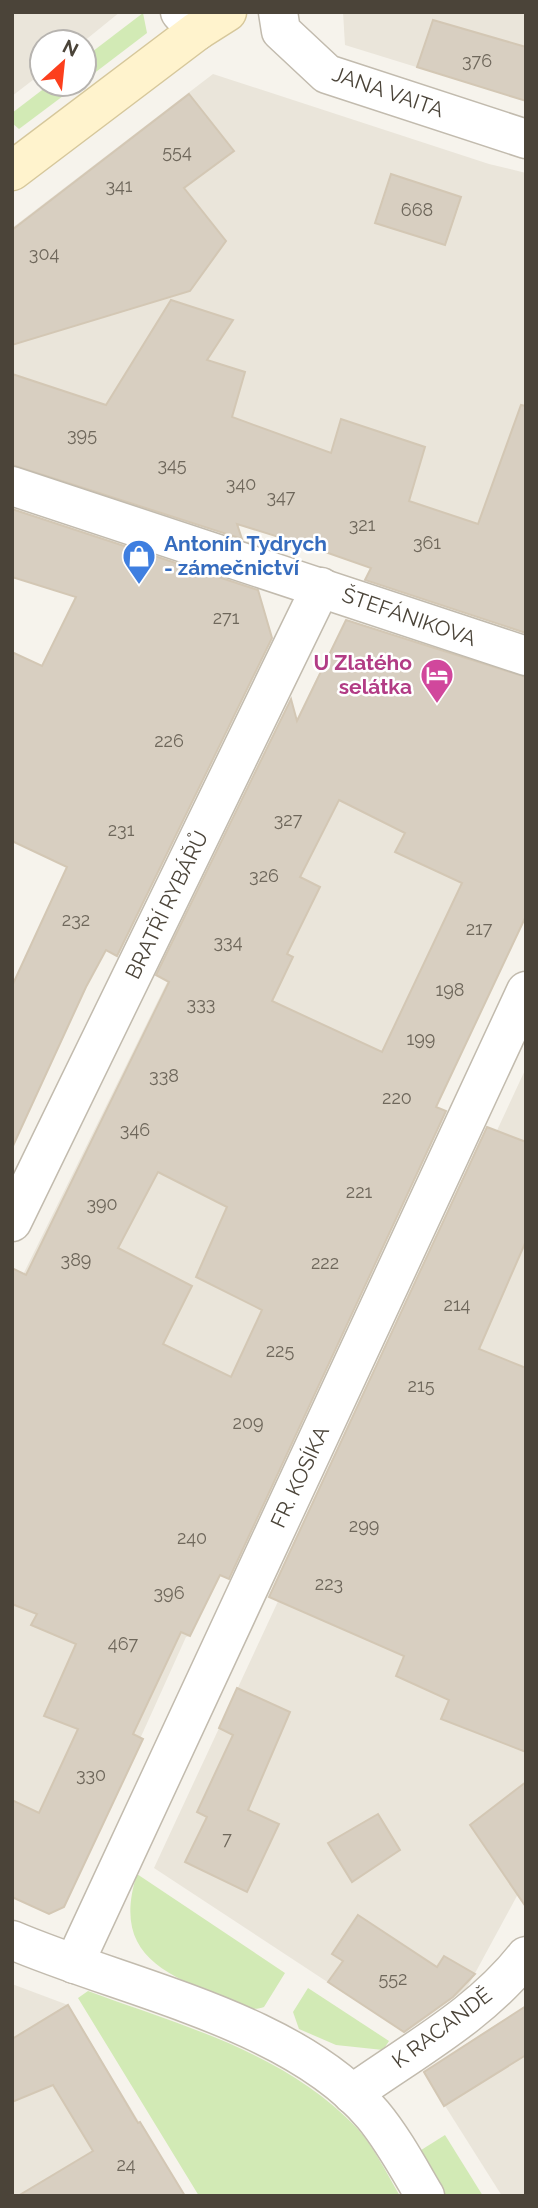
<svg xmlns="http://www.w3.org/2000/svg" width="538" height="2208" font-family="Raleway,sans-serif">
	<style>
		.residential { fill: #eae5da }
		.grass { fill: #d2eab5 }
		.building { fill: #d8cfc1; stroke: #d3c7b4; stroke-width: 2; fill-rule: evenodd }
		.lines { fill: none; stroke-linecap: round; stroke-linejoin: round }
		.minor-casing { stroke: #c2bbae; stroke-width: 41 }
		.secondary-casing { stroke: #d6c79b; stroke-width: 41 }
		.minor { stroke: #fff; stroke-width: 38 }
		.secondary { stroke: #fff3cd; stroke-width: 38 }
		.labels { text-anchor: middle; stroke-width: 5; stroke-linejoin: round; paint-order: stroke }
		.number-label { font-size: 18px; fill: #6e675b }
		.street-label { font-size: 21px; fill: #4b4439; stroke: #fff }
		.shop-label { font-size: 21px; font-weight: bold; fill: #366cbe; stroke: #fff; text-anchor: start }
		.hotel-label { font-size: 21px; font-weight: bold; fill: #b23c85; stroke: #fff; text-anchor: end }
	</style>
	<rect width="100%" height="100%" fill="#f6f3ec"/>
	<!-- residential -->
	<g class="residential">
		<path d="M12,12H120L83,42H42V73L12,96Z"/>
		<path d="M343,12H526V101L345,45Z"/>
		<path d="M213,74L489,164L526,173V621L318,549L12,450V228Z"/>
		<path d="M340,631L526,693L470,1034L190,1636L186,1637L64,1907L49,1914L12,1897V1297Z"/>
		<path d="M526,1068V1888L518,1894L467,1988L405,2033L154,1868Z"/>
		<path d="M12,1984L68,2005L184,2196H12Z"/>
		<path d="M526,2006V2196H502L423,2071Z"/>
	</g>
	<!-- grass -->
	<g class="grass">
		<path d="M143,13L147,33L84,81V58Z"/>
		<path d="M50,84H79L19,129L12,123V113Z"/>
		<path d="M137,1874L285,1973L264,2007C249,2013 233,2002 218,1996C157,1971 113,1949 137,1874Z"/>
		<path d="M308,1988L389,2041L383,2050L336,2045L299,2029L293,2012Z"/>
		<path d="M88,1991C182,2026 285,2052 357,2128C374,2147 387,2174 400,2196H199L78,1998Z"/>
		<path d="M445,2135L483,2196H445L418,2152Z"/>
	</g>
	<!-- building -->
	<g class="building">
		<path d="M433,20L526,47V101L417,67Z"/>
		<path d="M189,94L234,151L184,188L226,241L190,291L12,345V230Z"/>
		<path d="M391,174L461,197L445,245L375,223Z"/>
		<path d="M171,300L233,320L207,360L245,372L232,417L331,453L341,419L425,447L409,501L478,524L521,405L526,406V633L365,580L371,568L311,547L237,524L242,539L12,465V374L106,405Z"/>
		<path d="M12,509L258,590L272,638L117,956L106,950L86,987L12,1148V986L67,867L12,841V652L42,666L76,597L12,577Z"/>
		<path d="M346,620L526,677V916L436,1107L446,1111L229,1579L220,1575L190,1636L181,1632L133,1734L143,1739L64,1907L49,1914L12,1897V1800L39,1813L78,1729L44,1716L76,1644L31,1625L37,1614L12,1604V1268L26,1275L169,982L156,975L291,699L297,721ZM339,800L405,833L395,852L462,883L382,1052L272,1001L293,957L287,954L320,887L300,877ZM158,1172L227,1207L196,1277L262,1310L231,1377L163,1344L192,1286L118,1248Z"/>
		<path d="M487,1127L526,1142V1241L479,1349L526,1368V1752L441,1719L449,1700L396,1676L404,1656L269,1597Z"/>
		<path d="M237,1688L290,1712L248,1810L279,1824L247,1892L185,1862L207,1817L197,1812L233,1735L219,1728Z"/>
		<path d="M526,1782V1907L470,1825Z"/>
		<path d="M378,1814L400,1850L352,1882L328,1843Z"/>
		<path d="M358,1915L437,1967L444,1956L475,1974L453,1997L404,2032L328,1982L343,1961L332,1954Z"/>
		<path d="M68,2005L138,2123L140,2122L185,2196H18L93,2151L53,2085L12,2102V2039Z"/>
		<path d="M526,2006V2055L444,2106L424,2072Z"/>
	</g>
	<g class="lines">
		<defs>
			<g id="minor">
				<path d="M180,12L197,31"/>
				<path d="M278,12L281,31L327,74L526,139"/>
				<path d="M12,486L526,656"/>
				<path d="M12,1222L321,587"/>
				<path d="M12,1940C124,1988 293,2020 373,2115C393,2139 409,2169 425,2196"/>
				<path d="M74,1964L526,991"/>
				<path d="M352,2094C412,2051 480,2015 526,1956"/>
			</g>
			<path id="secondary" d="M12,171L197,31L227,12"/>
		</defs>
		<!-- minor casing -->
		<use href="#minor" class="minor-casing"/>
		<!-- secondary casing -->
		<use href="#secondary" class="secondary-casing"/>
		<!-- minor -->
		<use href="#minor" class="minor"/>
		<!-- secondary -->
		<use href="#secondary" class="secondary"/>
	</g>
	<!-- icons -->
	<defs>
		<symbol id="shop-pin" viewBox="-11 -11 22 30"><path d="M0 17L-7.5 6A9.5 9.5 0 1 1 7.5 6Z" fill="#3f7fe0" stroke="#fff"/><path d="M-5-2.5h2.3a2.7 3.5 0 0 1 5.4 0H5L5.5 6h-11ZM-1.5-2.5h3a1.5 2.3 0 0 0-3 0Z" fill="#fff"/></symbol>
		<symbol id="hotel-pin" viewBox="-11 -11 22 30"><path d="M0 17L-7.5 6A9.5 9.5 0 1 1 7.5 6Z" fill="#d1479c" stroke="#fff"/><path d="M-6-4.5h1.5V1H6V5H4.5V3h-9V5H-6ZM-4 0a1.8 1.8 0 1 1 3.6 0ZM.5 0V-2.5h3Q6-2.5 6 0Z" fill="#fff"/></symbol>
	</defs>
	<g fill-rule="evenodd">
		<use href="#shop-pin" x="120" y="537" width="38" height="52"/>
		<use href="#hotel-pin" x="418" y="656" width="38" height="52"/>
	</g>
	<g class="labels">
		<!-- number labels -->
		<g class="number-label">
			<text x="477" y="67">376</text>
			<text x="177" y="158">554</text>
			<text x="119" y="192">341</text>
			<text x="417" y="216">668</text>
			<text x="44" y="260">304</text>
			<text x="82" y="441">395</text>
			<text x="172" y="471">345</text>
			<text x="241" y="490">340</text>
			<text x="281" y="503">347</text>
			<text x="362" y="531">321</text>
			<text x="427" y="549">361</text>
			<text x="226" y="624">271</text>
			<text x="169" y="747">226</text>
			<text x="288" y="826">327</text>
			<text x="121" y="836">231</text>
			<text x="264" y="882">326</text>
			<text x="76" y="926">232</text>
			<text x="479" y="935">217</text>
			<text x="228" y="948">334</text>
			<text x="450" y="996">198</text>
			<text x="201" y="1010">333</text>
			<text x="421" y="1045">199</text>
			<text x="164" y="1082">338</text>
			<text x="397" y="1104">220</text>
			<text x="135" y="1136">346</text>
			<text x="359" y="1198">221</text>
			<text x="102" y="1210">390</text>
			<text x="76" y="1266">389</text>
			<text x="325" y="1269">222</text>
			<text x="457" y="1311">214</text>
			<text x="280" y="1357">225</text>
			<text x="421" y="1392">215</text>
			<text x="248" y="1429">209</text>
			<text x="364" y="1532">299</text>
			<text x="192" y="1544">240</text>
			<text x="329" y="1590">223</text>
			<text x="169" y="1599">396</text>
			<text x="123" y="1650">467</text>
			<text x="91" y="1781">330</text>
			<text x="227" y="1845">7</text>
			<text x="393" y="1985">552</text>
			<text x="126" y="2171">24</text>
		</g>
		<!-- street labels -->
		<g class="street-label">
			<text transform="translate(388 92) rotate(19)" y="7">JANA VAITA</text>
			<text transform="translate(409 617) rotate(19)" y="7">ŠTEFÁNIKOVA</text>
			<text transform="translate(167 905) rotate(-64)" y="7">BRATŘÍ RYBÁŘŮ</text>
			<text transform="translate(300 1477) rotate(-65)" y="7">FR. KOSÍKA</text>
			<text transform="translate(442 2028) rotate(-37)" y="7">K RACANDĚ</text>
		</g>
		<!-- shop labels -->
		<g class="shop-label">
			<text x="164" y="551">Antonín Tydrych<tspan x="164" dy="24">- zámečnictví</tspan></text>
		</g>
		<!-- hotel labels -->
		<g class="hotel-label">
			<text x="412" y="670">U Zlatého<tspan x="412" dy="24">selátka</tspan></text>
		</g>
	</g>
	<!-- border -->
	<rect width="538" height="2208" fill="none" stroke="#4b4439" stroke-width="28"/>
	<!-- north arrow -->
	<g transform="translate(63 63) rotate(27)"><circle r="33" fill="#ffffff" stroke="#b7b4b0" stroke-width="2"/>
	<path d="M0-5L12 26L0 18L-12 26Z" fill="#fc3f1d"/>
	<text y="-10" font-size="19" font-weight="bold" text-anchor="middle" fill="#4b4439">N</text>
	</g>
</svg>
